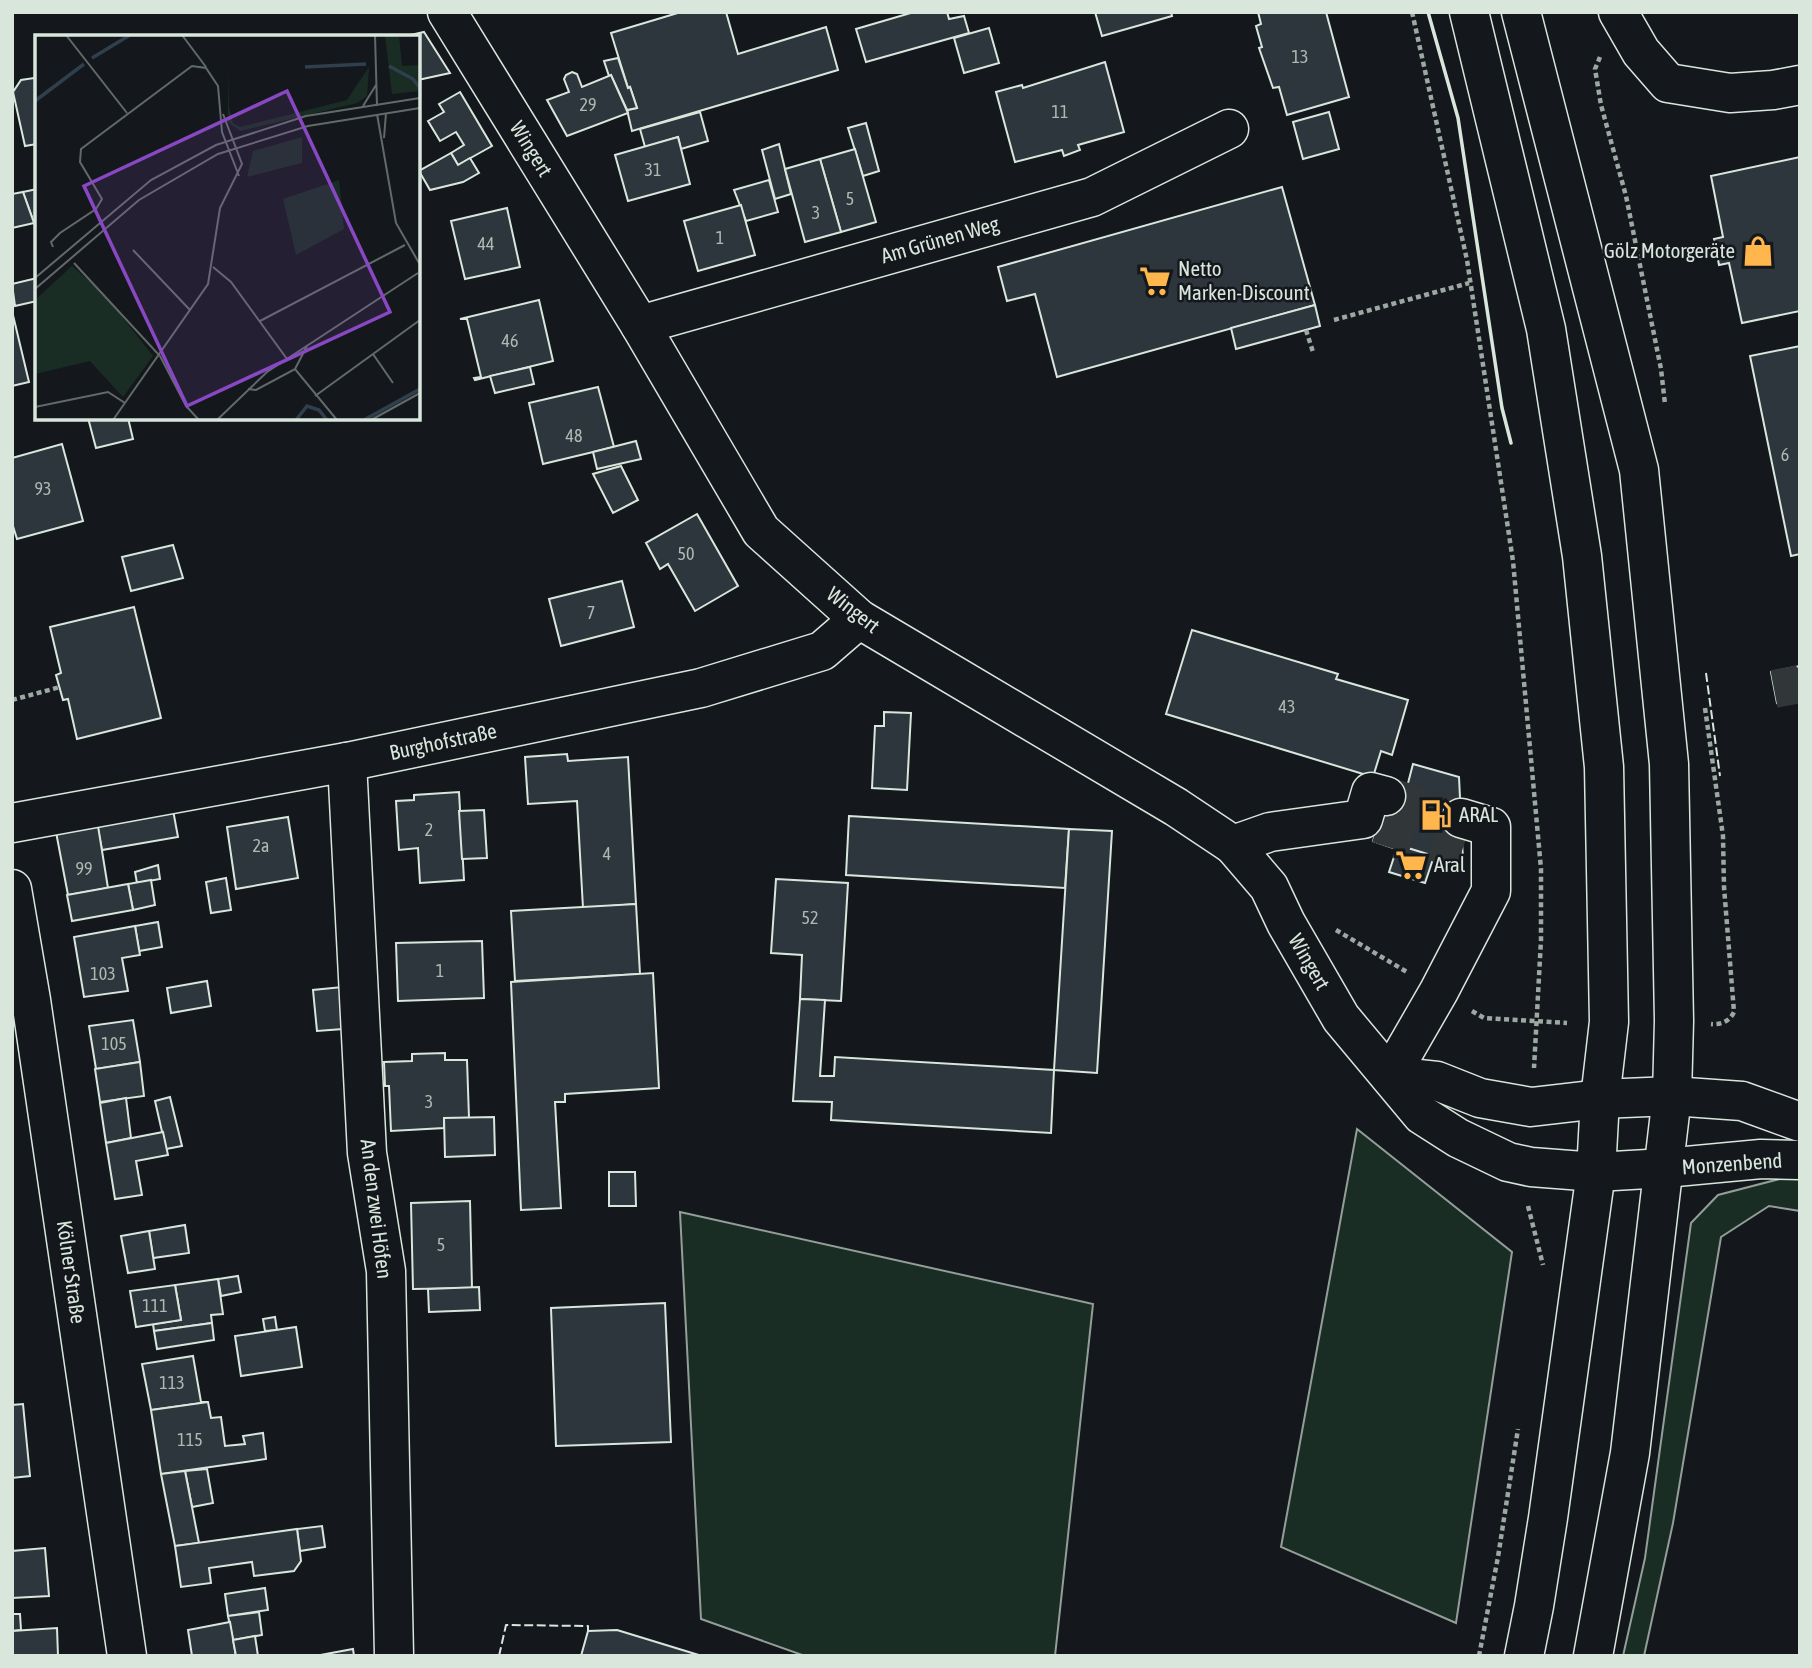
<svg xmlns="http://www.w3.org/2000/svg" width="1812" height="1668" font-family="'Asap Condensed',sans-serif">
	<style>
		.green { fill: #1a2d24; stroke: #939e99; stroke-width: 2 }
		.building { fill: #2c363c; stroke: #d8e6dc; stroke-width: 2 }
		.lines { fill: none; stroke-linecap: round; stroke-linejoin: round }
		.minor-tunnel { stroke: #313739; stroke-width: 38; stroke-dasharray: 38 19; stroke-linecap: butt }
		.minor-casing { stroke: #d8e6dc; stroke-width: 41 }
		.major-casing { stroke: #d8e6dc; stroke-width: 41 }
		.path { stroke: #9da8a2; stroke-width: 4.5; stroke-dasharray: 5 3.5; stroke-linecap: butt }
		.minor { stroke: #14181c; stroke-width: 38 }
		.major { stroke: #14181c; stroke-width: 38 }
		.fence { stroke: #d8e6dc; stroke-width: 2; stroke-dasharray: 9 3.5; stroke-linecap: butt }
		.wall { stroke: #d8e6dc; stroke-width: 3.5 }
		.labels { text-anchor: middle; stroke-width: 5; stroke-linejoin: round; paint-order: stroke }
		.number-label { font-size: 18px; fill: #adbab4 }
		.street-label { font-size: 21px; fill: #d8e6dc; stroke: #14181c }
		.poi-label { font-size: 21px; fill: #d8e6dc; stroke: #14181c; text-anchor: start }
		.inset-river { fill: none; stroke: #2f3f4d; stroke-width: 3.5 }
		.inset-road { fill: none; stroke: #626a69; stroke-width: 2 }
		.view { fill: #8948c3; fill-opacity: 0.15; stroke: #8948c3; stroke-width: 3.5 }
		.inset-edge { fill: none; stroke: #d8e6dc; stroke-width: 3.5 }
	</style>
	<rect width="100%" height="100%" fill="#14181c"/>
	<!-- green -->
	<g class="green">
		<path d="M1357,1129L1512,1252L1456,1623L1281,1547Z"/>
		<path d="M1791,1176L1800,1178V1211L1769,1206L1721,1237L1673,1523L1644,1656H1623L1645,1558L1691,1223L1718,1195Z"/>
		<path d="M680,1212L1093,1304L1055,1656H805L701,1619Z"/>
	</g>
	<!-- building -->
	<g class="building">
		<path d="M681,12H726L738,54L826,27L838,70L632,131L627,110L637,108L630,87L628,88L611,33Z"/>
		<path d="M914,12H947L949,19L964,16L969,33L866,62L856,29Z"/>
		<path d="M1095,12H1171L1172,16L1102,36Z"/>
		<path d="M1258,12H1326L1349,97L1287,115L1279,87L1273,88L1259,48L1262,47L1256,26L1261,24Z"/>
		<path d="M989,28L999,63L964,73L954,38Z"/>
		<path d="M424,32L450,73L418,80V37H402Z"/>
		<path d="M618,58L628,88L630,87L637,108L627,110L611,75L609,76L604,61Z"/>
		<path d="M1105,62L1124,132L1078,145L1080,150L1064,156L1062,150L1015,162L996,92L1022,85L1023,88Z"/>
		<path d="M572,72L577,74L582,87L611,75L628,113L567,136L547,100L569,92L564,79L566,75Z"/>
		<path d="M34,78L37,80V144L25,146L13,92L21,80Z"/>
		<path d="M460,92L492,146L458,165L451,153L464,145L456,132L440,141L428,121L444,112L439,104Z"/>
		<path d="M700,112L708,141L681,149L678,137L645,147L640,129Z"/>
		<path d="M1329,112L1339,149L1303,159L1293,122Z"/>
		<path d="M866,123L879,171L863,176L848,128Z"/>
		<path d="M678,137L690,184L628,201L615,155Z"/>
		<path d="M779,144L791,194L775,199L762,150Z"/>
		<path d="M855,149L876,222L841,232L820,159Z"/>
		<path d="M451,153L458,165L470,158L479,173L463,182L430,190L419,171Z"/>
		<path d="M1800,157V311L1742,323L1729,263L1719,265L1714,239L1723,237L1711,176Z"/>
		<path d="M820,159L841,232L805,242L785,169Z"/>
		<path d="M769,180L778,212L746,221L734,190Z"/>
		<path d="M1282,187L1315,305L1057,377L1035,294L1007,301L998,267Z"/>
		<path d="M37,189V231L23,192Z"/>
		<path d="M23,192L34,223L12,228V194Z"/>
		<path d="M741,205L755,255L698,271L684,221Z"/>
		<path d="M507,208L520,267L465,279L451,221Z"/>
		<path d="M37,278V301L15,306L12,284Z"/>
		<path d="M539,300L553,361L475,380L474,378L481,377L467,319H460Z"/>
		<path d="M1315,305L1320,326L1236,349L1231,328Z"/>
		<path d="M12,311L29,382L12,386Z"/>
		<path d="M1800,346V554L1791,556L1750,356Z"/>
		<path d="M530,367L534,384L495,393L490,376Z"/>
		<path d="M598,387L614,447L543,464L529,403Z"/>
		<path d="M88,418H128L133,439L96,448Z"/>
		<path d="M636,441L641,459L597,469L593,452Z"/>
		<path d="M62,444L83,521L17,539L12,523V458Z"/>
		<path d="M621,466L638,500L613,513L593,474Z"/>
		<path d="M697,514L738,586L695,611L668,564L660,569L646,543Z"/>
		<path d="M173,545L183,578L131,591L122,557Z"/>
		<path d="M622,581L634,627L561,646L549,599Z"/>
		<path d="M134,607L161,718L77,739L68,699L63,700L56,675L61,673L50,627Z"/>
		<path d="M1192,630L1338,674L1336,679L1408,700L1392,755L1381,751L1373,777L1166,714Z"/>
		<path d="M1800,666V698L1777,703L1771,672Z"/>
		<path d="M884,712L911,713L907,790L872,788L875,726H884Z"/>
		<path d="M567,754L568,761L628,757L636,904L583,908L577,801L528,804L525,757Z"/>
		<path d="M1413,764L1459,777L1463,861L1459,866L1398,845L1396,849L1373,841L1391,782L1407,787Z"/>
		<path d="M459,792L464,880L420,883L418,848L399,850L396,801L414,800V795Z"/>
		<path d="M173,810L178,837L102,850L97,824Z"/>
		<path d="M484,810L487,858L462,859L459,811Z"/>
		<path d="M849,816L1069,829L1065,888L846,875Z"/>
		<path d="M288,817L298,878L236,889L227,827Z"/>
		<path d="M98,826L108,888L68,895L56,832Z"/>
		<path d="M1069,829L1112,831L1097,1073L1054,1070Z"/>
		<path d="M1398,845L1434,856L1425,883L1389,872Z"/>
		<path d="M158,865L160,879L137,883L135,872Z"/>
		<path d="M226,878L231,910L211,913L206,882Z"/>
		<path d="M776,879L848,883L841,1001L800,999L802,955L771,953Z"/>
		<path d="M151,880L155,905L133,910L128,884Z"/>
		<path d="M128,884L133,910L72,921L67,895Z"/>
		<path d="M636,904L640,974L515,981L511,911Z"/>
		<path d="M158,922L162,947L139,951L135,926Z"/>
		<path d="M135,926L140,955L122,958L128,991L84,997L74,937Z"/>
		<path d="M482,941L484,998L398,1001L396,943Z"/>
		<path d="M653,973L659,1088L565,1094V1102H555L561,1208L521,1210L511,982Z"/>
		<path d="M207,981L211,1006L171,1013L167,988Z"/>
		<path d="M342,987L343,1029L317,1031L313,990Z"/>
		<path d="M800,999L825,1000L820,1076H834L835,1057L1054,1070L1051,1133L831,1120L832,1102L793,1101Z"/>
		<path d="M133,1020L140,1062L96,1069L89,1026Z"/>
		<path d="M445,1053V1060H467L469,1118H444V1128L391,1131L389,1086H385L384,1062L412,1061V1054Z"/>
		<path d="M140,1062L144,1096L100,1102L95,1069Z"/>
		<path d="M170,1097L182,1146L166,1149L155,1101Z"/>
		<path d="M126,1098L131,1138L106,1143L100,1103Z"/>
		<path d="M494,1117L495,1155L445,1157L444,1118Z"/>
		<path d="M163,1132L168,1155L136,1161L142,1195L115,1199L106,1143Z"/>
		<path d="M609,1172H635L636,1206H609Z"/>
		<path d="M470,1201L472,1288L413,1289L411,1203Z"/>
		<path d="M185,1225L189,1253L153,1258L149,1231Z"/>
		<path d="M149,1231L155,1269L128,1273L121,1236Z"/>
		<path d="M238,1276L241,1292L221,1296L218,1279Z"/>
		<path d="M218,1279L223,1314L211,1315L212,1323L154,1331L153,1324L181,1320L175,1285Z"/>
		<path d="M175,1285L181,1320L136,1327L130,1291Z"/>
		<path d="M479,1287L480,1310L429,1312L428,1289Z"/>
		<path d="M665,1303L671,1442L556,1446L551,1308Z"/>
		<path d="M275,1317L277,1330L265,1331L263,1319Z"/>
		<path d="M212,1323L214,1340L157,1349L154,1331Z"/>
		<path d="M296,1327L302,1367L241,1376L235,1336Z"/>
		<path d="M193,1356L201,1402H208L151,1410L142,1364Z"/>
		<path d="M208,1402L211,1418L221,1417L225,1446L245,1444L243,1436L263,1433L266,1459L161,1474L151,1410Z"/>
		<path d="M23,1404L30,1476L12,1478V1405Z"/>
		<path d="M207,1469L213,1503L192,1507L185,1471Z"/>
		<path d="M185,1471L199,1543L175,1546L161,1474Z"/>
		<path d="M322,1526L325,1547L300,1551L297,1529Z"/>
		<path d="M297,1529L301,1561L294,1571L254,1576L252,1562L209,1568L211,1583L181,1587L175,1546Z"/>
		<path d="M45,1548L49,1596L12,1598V1551Z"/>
		<path d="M265,1588L268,1610L228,1616L225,1594Z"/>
		<path d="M259,1612L262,1635L233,1640L228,1616Z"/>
		<path d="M12,1614H20L21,1630L12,1631Z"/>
		<path d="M230,1622L236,1656H192L188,1630Z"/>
		<path d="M57,1628L58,1656H12V1631Z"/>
		<path d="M617,1630L702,1656H581L588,1631Z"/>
		<path d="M255,1636L258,1656H236L233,1640Z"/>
		<path d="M353,1649L354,1656H315Z"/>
	</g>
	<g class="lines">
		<!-- minor-tunnel -->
		<g class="minor-tunnel">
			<path d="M1774,689L1800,684"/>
			<path d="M1386,796L1461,818"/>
			<path d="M1378,824L1462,851"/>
		</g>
		<defs>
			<g id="minor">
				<path d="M447,12L640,325L761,531L859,619L1176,807L1233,845L1269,887L1286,923L1341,1018L1422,1115L1458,1138L1508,1162L1531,1167L1596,1172L1665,1168L1761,1159L1800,1160"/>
				<path d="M1618,12L1641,52L1668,83L1730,93L1773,90L1800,85"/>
				<path d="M640,325L1092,197L1229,129"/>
				<path d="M347,762L367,1153L386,1271L394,1656"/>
				<path d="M12,823L347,762L701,688L822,651L859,619"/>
				<path d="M1233,845L1270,832L1363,819L1371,792L1386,796"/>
				<path d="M12,889L31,1000L127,1656"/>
				<path d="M1390,1076L1437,1081L1480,1098L1531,1107L1600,1099L1672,1096L1742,1101L1800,1122"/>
				<path d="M1390,1076L1439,991L1491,891V827L1461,818"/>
			</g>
			<g id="major">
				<path d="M1469,12L1546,329L1582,556L1604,767L1609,1022L1600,1099L1596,1172L1548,1518L1534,1606L1524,1656"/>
				<path d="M1521,12L1639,470L1669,764L1674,1021L1672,1096L1630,1453L1593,1656"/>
			</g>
		</defs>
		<!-- minor casing -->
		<use href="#minor" class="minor-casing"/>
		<!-- major casing -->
		<use href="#major" class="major-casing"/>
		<!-- path -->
		<g class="path">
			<path d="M1412,12L1467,260L1513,561L1541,869V940L1534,1068"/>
			<path d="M1600,57L1595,69L1601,105L1626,196L1661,369L1665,404"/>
			<path d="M1334,320L1469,283"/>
			<path d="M1306,330L1313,352"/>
			<path d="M12,700L60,687"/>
			<path d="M1705,708L1723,836L1724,887L1734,1012C1730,1021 1721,1025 1711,1024"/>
			<path d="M1336,930L1407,972"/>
			<path d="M1472,1011L1484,1018L1567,1023"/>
			<path d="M1528,1206L1543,1265"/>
			<path d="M1479,1656L1498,1557L1518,1429"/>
		</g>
		<!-- minor -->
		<use href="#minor" class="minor"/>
		<!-- major -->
		<use href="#major" class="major"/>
		<!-- fence -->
		<g class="fence">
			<path d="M1706,673L1720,776"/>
			<path d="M499,1656L506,1625L588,1626V1631"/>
		</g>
		<!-- wall -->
		<path class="wall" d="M1428,12L1458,118L1502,408L1511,443"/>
	</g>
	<!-- icons -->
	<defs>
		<symbol id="shop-bare" viewBox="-9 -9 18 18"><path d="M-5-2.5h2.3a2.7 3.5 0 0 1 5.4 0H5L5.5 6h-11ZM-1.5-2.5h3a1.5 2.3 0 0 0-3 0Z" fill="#ffb74d" stroke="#14181c" stroke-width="2.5" paint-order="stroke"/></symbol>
		<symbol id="supermarket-bare" viewBox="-9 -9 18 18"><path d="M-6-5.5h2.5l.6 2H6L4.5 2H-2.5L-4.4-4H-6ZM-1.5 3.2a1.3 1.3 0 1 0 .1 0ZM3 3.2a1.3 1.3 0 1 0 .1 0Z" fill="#ffb74d" stroke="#14181c" stroke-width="2.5" paint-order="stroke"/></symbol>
		<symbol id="fuel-bare" viewBox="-9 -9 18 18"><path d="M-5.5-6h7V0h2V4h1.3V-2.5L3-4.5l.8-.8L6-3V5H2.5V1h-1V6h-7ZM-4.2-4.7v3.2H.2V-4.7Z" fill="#ffb74d" stroke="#14181c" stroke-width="2.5" paint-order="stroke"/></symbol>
	</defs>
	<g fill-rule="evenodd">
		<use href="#shop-bare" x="1736" y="229" width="44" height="44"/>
		<use href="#supermarket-bare" x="1133" y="259" width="44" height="44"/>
		<use href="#fuel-bare" x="1414" y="793" width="44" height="44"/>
		<use href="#supermarket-bare" x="1389" y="843" width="44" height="44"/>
	</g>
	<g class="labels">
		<!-- number labels -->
		<g class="number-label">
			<text x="1300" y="63">13</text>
			<text x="588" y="111">29</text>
			<text x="1060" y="118">11</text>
			<text x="653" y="176">31</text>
			<text x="850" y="205">5</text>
			<text x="816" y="219">3</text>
			<text x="720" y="244">1</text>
			<text x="486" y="250">44</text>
			<text x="510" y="347">46</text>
			<text x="574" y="442">48</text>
			<text x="1785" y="461">6</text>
			<text x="43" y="495">93</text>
			<text x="686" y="560">50</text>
			<text x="591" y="619">7</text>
			<text x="1287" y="713">43</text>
			<text x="429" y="836">2</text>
			<text x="261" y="852">2a</text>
			<text x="607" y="860">4</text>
			<text x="84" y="875">99</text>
			<text x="810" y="924">52</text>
			<text x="440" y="977">1</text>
			<text x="103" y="980">103</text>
			<text x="114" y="1050">105</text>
			<text x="429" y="1108">3</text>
			<text x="441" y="1251">5</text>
			<text x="155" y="1312">111</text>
			<text x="172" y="1389">113</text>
			<text x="190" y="1446">115</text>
		</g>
		<!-- street labels -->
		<g class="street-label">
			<text transform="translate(531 149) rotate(58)" y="7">Wingert</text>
			<text transform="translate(940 240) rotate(-16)" y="7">Am Grünen Weg</text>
			<text transform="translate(853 610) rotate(38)" y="7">Wingert</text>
			<text transform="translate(443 742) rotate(-12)" y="7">Burghofstraße</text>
			<text transform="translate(1309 962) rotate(60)" y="7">Wingert</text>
			<text transform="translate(1732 1164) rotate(-4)" y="7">Monzenbend</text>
			<text transform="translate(376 1209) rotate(83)" y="7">An den zwei Höfen</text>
			<text transform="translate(71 1272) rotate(82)" y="7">Kölner Straße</text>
		</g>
		<!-- poi labels -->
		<g class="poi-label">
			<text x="1735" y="258" text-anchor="end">Gölz Motorgeräte</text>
			<text x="1178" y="276">Netto<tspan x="1178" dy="24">Marken-Discount</tspan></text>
			<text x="1459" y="822">ARAL</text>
			<text x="1434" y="872">Aral</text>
		</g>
	</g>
	<!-- overview -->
	<g transform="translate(35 35)">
		<rect width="385" height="385" fill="#14181c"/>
		<path d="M350,0H364L367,31L385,30V56L357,59ZM334,32L332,61L322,68L205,96L193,87V35L194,72L198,88L205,92L312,65ZM267,102V128L212,142L218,116ZM304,145L309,194L261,220L248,164ZM37,231L69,259L118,321L88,362L55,326L0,339V265Z" fill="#1a2d24"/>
		<path class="inset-river" d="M57,23L95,0M354,31L378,44L385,53M270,32L331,29M0,66L49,29M261,385L272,371L284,375L292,385M329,385L385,354"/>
		<path class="inset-road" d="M31,0L92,78M147,0L171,32M340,0L342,71M328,71L341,50M342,79L361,188L384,228M349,103L351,78M18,212L16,207L25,198L61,174L67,164L45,127L46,114L157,31L171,33L183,51L187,97L204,141M98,215L155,275M39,228L125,321L151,371L164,385M178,232L196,247L252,324M0,243L116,145L181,110L271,81L385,63M0,254L104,165L183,119L273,91L385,73M225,286L370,210M338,319L358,348M260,334L272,311M213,354L221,355L260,334L302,385M280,361L385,285M0,372L73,357L90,368M78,385L173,249L185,173L207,129L188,79M182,385L232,337L383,238M336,385L385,358"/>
		<path class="view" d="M252,56L355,277L152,371L49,151Z"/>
		<rect width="385" height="385" class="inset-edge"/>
	</g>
	<!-- border -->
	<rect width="1812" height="1668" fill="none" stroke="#d8e6dc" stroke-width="28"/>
</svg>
